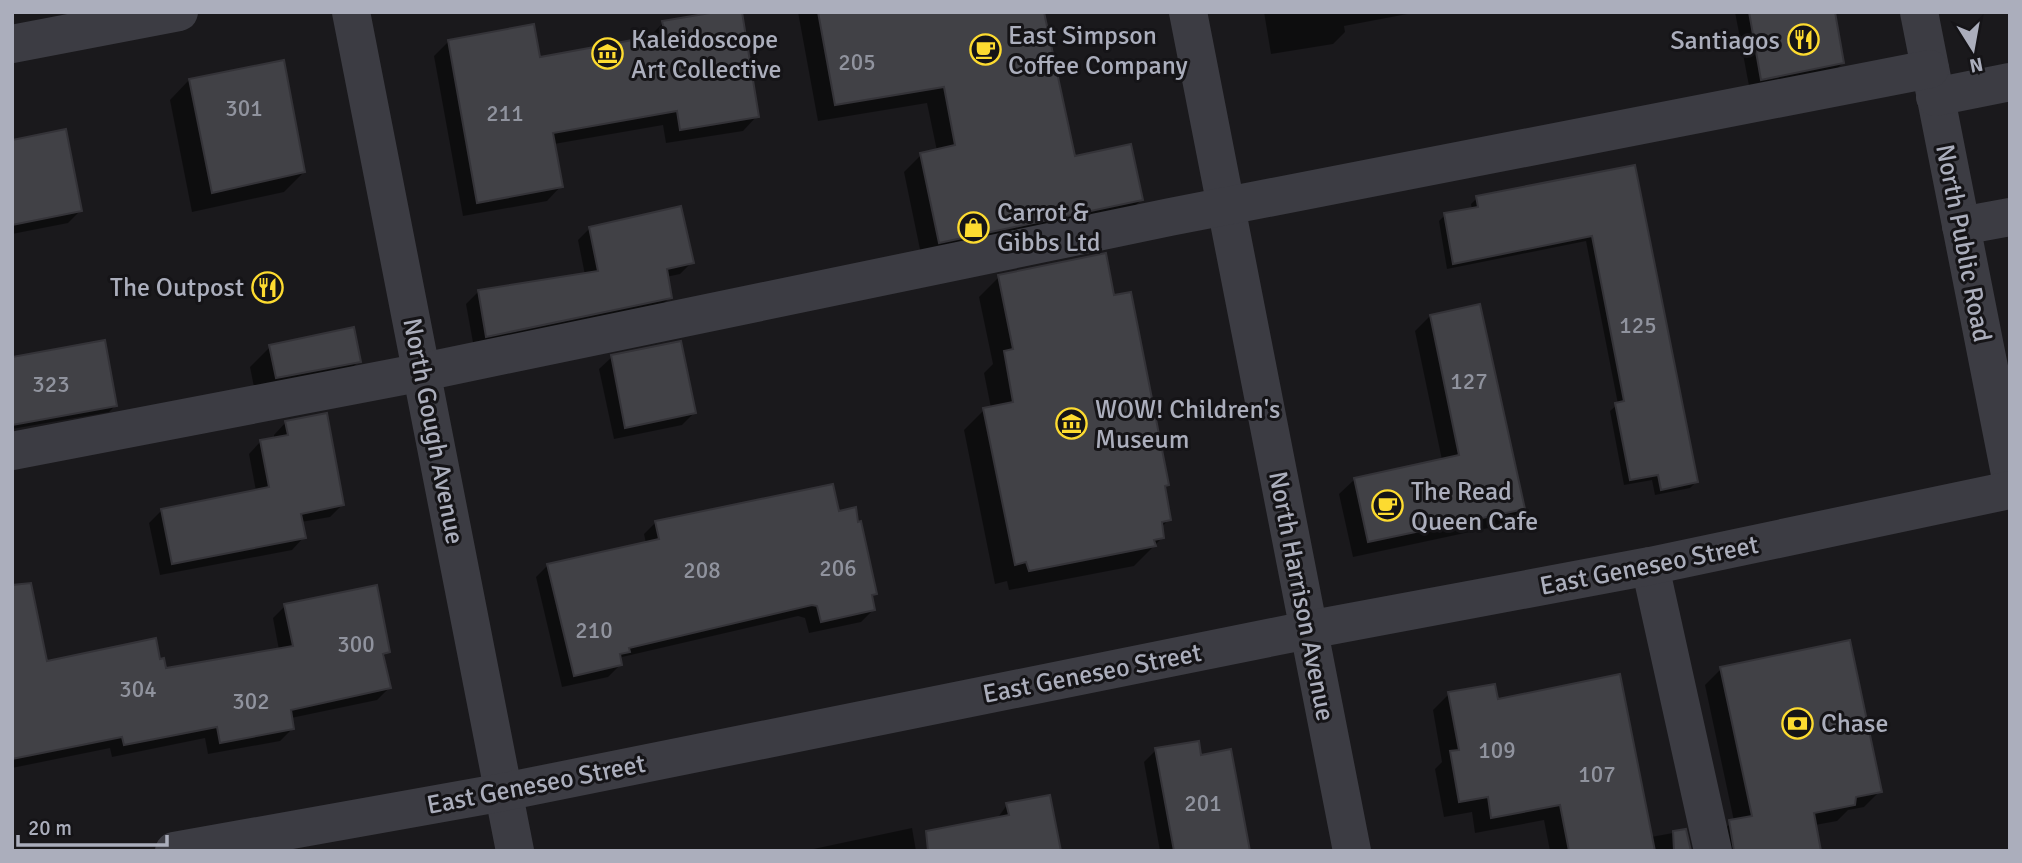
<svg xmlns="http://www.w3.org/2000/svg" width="2022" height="863" font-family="Signika,sans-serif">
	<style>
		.shadow { fill: #0007 }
		.building { fill: #414146; stroke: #343338; stroke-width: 2 }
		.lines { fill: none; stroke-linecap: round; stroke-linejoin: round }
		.minor { stroke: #3c3c43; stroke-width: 38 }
		.labels { text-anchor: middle; stroke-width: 6; stroke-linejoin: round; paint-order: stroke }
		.number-label { font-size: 23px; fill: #90939e }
		.poi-label { font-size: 26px; fill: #abaebc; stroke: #151417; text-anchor: start }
		.street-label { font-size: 26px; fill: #abaebc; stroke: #151417 }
	</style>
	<rect width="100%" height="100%" fill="#1a191c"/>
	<!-- shadow -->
	<g class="shadow">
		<path d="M798,12H876L1073,158L1141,200L1124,217L922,259L904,172L921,155L937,151L927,103L818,121Z"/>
		<path d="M1264,12H1418L1344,26L1345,32L1333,44L1271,54Z"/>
		<path d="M1735,12H1833L1843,63L1830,75L1750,91Z"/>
		<path d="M663,23L757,116L743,131L666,143L663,125L554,144L561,186L547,201L463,216L434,56L448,42L539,59L649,37Z"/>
		<path d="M189,80L304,172L284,192L192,212L170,100Z"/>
		<path d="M12,142L80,211L68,223L12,234Z"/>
		<path d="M1634,167L1696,482L1690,488L1655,495L1652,480L1624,485L1610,411L1618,404L1586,241L1447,269L1439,221L1445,215L1472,210L1471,204L1477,198Z"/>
		<path d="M590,228L692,262L680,274L666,277L670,297L658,309L474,348L466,304L478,292L585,275L578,240Z"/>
		<path d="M999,277L1112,297L1167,484L1163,488L1169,519L1161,528L1163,537L1134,566L1009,590L1007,581L995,584L964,430L984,410L991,408L984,373L993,364L979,297Z"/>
		<path d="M1430,316L1523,509L1507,524L1353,557L1339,494L1355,479L1442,460L1415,331Z"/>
		<path d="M270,347L359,361L339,381L256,397L250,367Z"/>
		<path d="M612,357L694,413L682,425L614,439L599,369Z"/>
		<path d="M12,358L115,406L109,412L12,429Z"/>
		<path d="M286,422L342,505L330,517L301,522L304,537L292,550L160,575L149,523L162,510L256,491L249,454L261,441L274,439V435Z"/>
		<path d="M837,513L875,593L871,598L873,610L861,622L809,633L805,618L798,616L622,657L620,665L608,677L562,687L536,577L548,565L646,543L644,534L656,522Z"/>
		<path d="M285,606L388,652L382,658L389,688L377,700L291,718L292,729L280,741L208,754L205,738L112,757L110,748L12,768V645L45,663L159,661L164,670L279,650L273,618Z"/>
		<path d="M1721,669L1880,791L1864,807L1848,810L1837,821L1815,825L1819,851H1715L1713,838L1734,821L1705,685Z"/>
		<path d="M1449,694L1497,702L1651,837L1684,831L1690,851H1550L1544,820L1475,833L1472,812L1444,817L1435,769L1442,762L1433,710Z"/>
		<path d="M1156,750L1200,757L1248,851H1160L1144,762Z"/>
		<path d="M1007,805L1060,851L996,820Z"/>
		<path d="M912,828L916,851H804Z"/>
	</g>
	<!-- building -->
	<g class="building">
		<path d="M716,12H742L759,117L680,130L677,111L553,133L563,187L477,203L448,40L534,24L540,57L665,34L662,21Z"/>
		<path d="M818,12H1044L1075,156L1131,144L1143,200L939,243L920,153L955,145L944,87L835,105Z"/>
		<path d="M1749,12H1835L1844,63L1761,80Z"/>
		<path d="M284,60L305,172L212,193L189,79Z"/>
		<path d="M66,129L82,211L12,225V140Z"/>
		<path d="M1635,165L1698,482L1661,490L1658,475L1630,480L1615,403L1624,401L1592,236L1453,264L1444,213L1478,207L1476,196Z"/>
		<path d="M681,206L694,263L667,269L672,298L486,337L478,290L598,271L589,227Z"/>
		<path d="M1106,253L1114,295L1131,292L1169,485L1165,486L1171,520L1162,522L1164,538L1154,540L1156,546L1029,571L1026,562L1015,565L983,408L1013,402L1004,351L1013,349L998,275Z"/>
		<path d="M1480,304L1525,509L1368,542L1354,478L1459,455L1430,315Z"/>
		<path d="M354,327L361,362L276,378L269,345Z"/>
		<path d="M105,340L117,406L12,425V357Z"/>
		<path d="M681,341L696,413L625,428L611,355Z"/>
		<path d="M327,413L344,505L301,514L306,538L172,564L161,509L269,487L260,440L288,435L285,421Z"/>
		<path d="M833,484L839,511L856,507L858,522L861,521L877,594L872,595L875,610L821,622L817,606L812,605L629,648L630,652L620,654L622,665L574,676L547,564L659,539L655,521Z"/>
		<path d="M31,583L47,661L156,638L160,659L164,658L166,668L293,646L284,604L377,585L390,652L383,654L391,688L291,710L294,729L220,743L217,727L124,745L122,737L12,759V585Z"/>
		<path d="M1850,640L1882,792L1856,797L1855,805L1814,813L1821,851H1734L1729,820L1752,816L1720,667Z"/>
		<path d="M1620,674L1655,851H1569L1560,805L1491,818L1488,797L1459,802L1450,751L1459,750L1448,692L1495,684L1498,699Z"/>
		<path d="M1199,741L1201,755L1231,749L1250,851H1174L1155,748Z"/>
		<path d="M1050,795L1061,851H928L926,831L1009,815L1006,803Z"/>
		<path d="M1686,829L1691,851H1674L1673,831Z"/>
	</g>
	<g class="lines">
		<!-- minor -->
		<g class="minor">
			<path d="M351,12L515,851"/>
			<path d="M1188,12L1352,851"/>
			<path d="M1919,12L2010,474"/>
			<path d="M12,44L179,12"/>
			<path d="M1935,97L2010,82"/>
			<path d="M1961,226L2010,217"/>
			<path d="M12,451L423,372L1170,217L1930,69"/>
			<path d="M1650,566L1713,851"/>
			<path d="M174,851L504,792L1308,630L1650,566L2010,490"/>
		</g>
	</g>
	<!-- icons -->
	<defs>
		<symbol id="restaurant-ring" viewBox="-11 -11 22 22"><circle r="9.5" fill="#151417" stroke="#fddb30" stroke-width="1.5"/><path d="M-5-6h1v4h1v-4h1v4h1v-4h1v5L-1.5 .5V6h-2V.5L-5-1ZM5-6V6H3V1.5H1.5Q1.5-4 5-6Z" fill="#fddb30"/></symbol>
		<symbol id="cafe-ring" viewBox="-11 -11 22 22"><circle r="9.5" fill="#151417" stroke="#fddb30" stroke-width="1.5"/><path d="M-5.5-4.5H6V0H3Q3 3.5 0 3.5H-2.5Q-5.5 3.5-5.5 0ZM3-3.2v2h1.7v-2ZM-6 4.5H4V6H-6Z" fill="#fddb30"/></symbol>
		<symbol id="museum-ring" viewBox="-11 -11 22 22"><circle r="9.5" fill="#151417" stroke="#fddb30" stroke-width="1.5"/><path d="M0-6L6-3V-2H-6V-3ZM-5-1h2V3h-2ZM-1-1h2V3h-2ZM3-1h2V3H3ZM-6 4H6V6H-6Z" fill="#fddb30"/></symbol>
		<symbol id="shop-ring" viewBox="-11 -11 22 22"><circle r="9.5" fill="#151417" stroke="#fddb30" stroke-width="1.5"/><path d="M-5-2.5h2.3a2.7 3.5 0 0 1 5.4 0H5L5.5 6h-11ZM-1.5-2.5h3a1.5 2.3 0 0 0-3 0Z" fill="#fddb30"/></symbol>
		<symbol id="bank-ring" viewBox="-11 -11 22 22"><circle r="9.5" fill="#151417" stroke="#fddb30" stroke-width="1.5"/><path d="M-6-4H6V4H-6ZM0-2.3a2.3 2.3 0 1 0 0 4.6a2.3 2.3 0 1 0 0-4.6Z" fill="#fddb30"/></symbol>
	</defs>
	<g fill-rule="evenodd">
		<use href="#restaurant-ring" x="1786" y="22" width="35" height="35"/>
		<use href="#cafe-ring" x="968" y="32" width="35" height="35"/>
		<use href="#museum-ring" x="590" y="36" width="35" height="35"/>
		<use href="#shop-ring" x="956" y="210" width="35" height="35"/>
		<use href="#restaurant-ring" x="250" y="270" width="35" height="35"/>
		<use href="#museum-ring" x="1054" y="406" width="35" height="35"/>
		<use href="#cafe-ring" x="1370" y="488" width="35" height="35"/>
		<use href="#bank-ring" x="1780" y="706" width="35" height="35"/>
	</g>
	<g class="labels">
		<!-- number labels -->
		<g class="number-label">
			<text x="857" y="70">205</text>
			<text x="244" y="116">301</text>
			<text x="505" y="121">211</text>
			<text x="1638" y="333">125</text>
			<text x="1469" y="389">127</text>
			<text x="51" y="392">323</text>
			<text x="838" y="576">206</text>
			<text x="702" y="578">208</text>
			<text x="594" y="638">210</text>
			<text x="356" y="652">300</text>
			<text x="138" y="697">304</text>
			<text x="251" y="709">302</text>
			<text x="1497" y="758">109</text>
			<text x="1597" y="782">107</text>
			<text x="1203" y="811">201</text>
		</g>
		<!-- poi labels -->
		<g class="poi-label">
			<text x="1008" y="44">East Simpson<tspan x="1008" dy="30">Coffee Company</tspan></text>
			<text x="631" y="48">Kaleidoscope<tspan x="631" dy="30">Art Collective</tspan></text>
			<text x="1780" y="49" text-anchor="end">Santiagos</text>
			<text x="997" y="221">Carrot &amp;<tspan x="997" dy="30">Gibbs Ltd</tspan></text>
			<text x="244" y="296" text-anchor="end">The Outpost</text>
			<text x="1095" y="418">WOW! Children's<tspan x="1095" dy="30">Museum</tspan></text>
			<text x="1411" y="500">The Read<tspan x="1411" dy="30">Queen Cafe</tspan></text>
			<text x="1821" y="732">Chase</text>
		</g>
		<!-- street labels -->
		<g class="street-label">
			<text transform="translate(1964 243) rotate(79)" y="9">North Public Road</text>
			<text transform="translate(434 431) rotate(79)" y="9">North Gough Avenue</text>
			<text transform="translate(1649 565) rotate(-11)" y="9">East Geneseo Street</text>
			<text transform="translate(1302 596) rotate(79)" y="9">North Harrison Avenue</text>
			<text transform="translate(1092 673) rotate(-11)" y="9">East Geneseo Street</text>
			<text transform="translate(536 784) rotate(-11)" y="9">East Geneseo Street</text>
		</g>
	</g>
	<!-- border -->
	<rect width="2022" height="863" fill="none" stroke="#abaebc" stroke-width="28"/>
	<!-- north arrow -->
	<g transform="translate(1973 49) rotate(169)" stroke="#151417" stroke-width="5" paint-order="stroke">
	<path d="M0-5L12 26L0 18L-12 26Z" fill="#abaebc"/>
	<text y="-10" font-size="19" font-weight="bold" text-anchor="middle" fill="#abaebc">N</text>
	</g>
	<!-- scale -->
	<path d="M18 835v10h149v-10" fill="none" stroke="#abaebc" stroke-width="3.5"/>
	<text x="28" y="835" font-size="21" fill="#abaebc" stroke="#151417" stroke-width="5" paint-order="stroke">20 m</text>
</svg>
